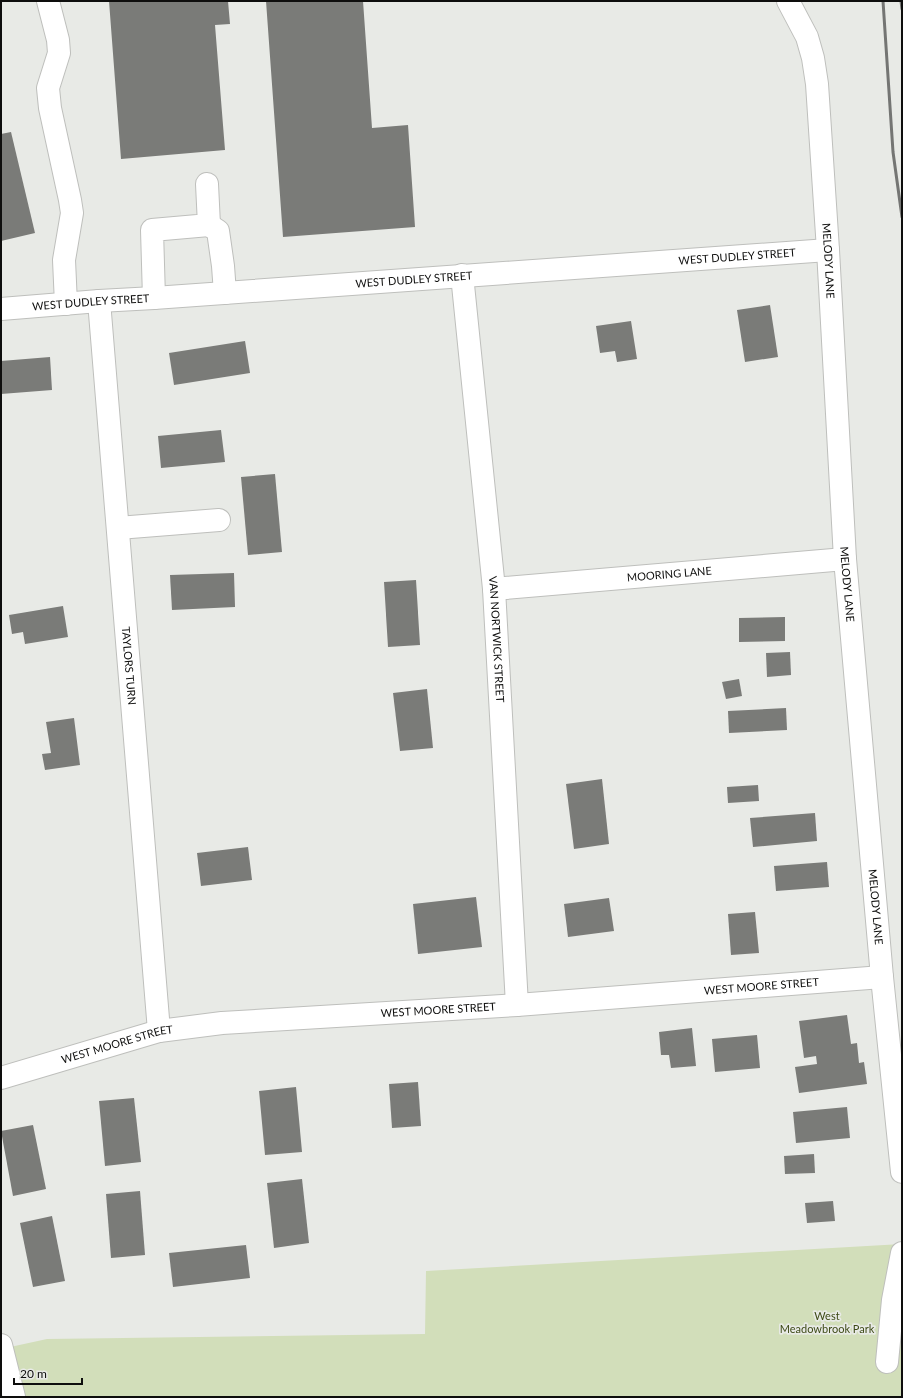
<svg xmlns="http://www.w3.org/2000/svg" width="903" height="1398" font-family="Lato,sans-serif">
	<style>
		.green { fill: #d2deba }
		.building { fill: #7a7b78 }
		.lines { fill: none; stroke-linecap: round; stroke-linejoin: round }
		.minor-casing { stroke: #bebfbc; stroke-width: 24 }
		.minor { stroke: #fff; stroke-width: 22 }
		.rail { stroke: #747573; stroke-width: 3 }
		.labels { text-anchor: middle; stroke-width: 3.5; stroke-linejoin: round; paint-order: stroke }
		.street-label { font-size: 11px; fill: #0e0e0d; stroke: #e8eae6 }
		.park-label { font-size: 11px; fill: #3d4a16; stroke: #e8eae6 }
	</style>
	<rect width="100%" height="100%" fill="#e8eae6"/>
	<!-- green -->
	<path class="green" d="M902,1244V1397H1V1349L47,1339L425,1334L426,1271Z"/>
	<!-- building -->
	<g class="building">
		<path d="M109,1H228L230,24L215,25L225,150L121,159Z"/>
		<path d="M266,1H363L372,128L408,125L415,227L283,237Z"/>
		<path d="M11,132L35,233L1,241V134Z"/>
		<path d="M770,305L778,357L745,362L737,310Z"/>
		<path d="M631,321L637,359L617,362L615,351L600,353L596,326Z"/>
		<path d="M245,341L250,373L174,385L169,353Z"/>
		<path d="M50,357L52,390L1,394V361Z"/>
		<path d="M221,430L225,462L161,468L158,436Z"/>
		<path d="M275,474L282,552L248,555L241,477Z"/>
		<path d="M234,573L235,607L172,610L170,575Z"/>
		<path d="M416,580L420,645L388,647L384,582Z"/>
		<path d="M63,606L68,637L25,644L23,632L12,634L9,615Z"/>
		<path d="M785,617V641L739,642V618Z"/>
		<path d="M790,652L791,675L767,677L766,653Z"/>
		<path d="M739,679L742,696L726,699L722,682Z"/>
		<path d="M427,689L433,748L400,751L393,693Z"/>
		<path d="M786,708L787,730L729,733L728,711Z"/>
		<path d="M74,718L80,765L45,770L42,754L51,753L46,722Z"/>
		<path d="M602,779L609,844L574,849L566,784Z"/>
		<path d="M758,785L759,801L728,803L727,787Z"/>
		<path d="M815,813L817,841L753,847L750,818Z"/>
		<path d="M248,847L252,880L201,886L197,853Z"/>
		<path d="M827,862L829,887L776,891L774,866Z"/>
		<path d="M476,897L482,947L418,954L413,904Z"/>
		<path d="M609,898L614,931L568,937L564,904Z"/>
		<path d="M755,912L759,953L731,955L728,914Z"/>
		<path d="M847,1015L851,1044L857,1043L859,1063L864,1062L867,1084L799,1093L795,1067L817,1064L816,1056L804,1058L799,1021Z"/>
		<path d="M692,1028L696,1066L671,1068L669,1055H661L659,1032Z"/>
		<path d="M757,1035L760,1068L715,1072L712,1039Z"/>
		<path d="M418,1082L421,1126L392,1128L389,1084Z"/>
		<path d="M296,1087L302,1152L265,1155L259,1091Z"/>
		<path d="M134,1098L141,1162L105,1166L99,1101Z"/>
		<path d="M847,1107L850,1138L796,1143L793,1112Z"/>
		<path d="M33,1125L46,1189L13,1196L1,1131Z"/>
		<path d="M814,1154L815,1173L785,1174L784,1156Z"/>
		<path d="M302,1179L309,1243L274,1248L267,1183Z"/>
		<path d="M140,1191L145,1255L111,1258L106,1194Z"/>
		<path d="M833,1201L835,1221L807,1223L805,1203Z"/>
		<path d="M52,1216L65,1281L33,1287L20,1223Z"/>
		<path d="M246,1245L250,1278L173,1287L169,1253Z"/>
	</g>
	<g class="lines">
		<defs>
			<g id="minor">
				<path d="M48,1L58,40L59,53L48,88L50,108L70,200L72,213L64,260L66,304"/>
				<path id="s1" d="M788,1L807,37L813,58L817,84L828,250L845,559L882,977L902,1172"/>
				<path d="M209,225L218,231L223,266L225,293"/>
				<path id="s2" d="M462,275L494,589L517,1005"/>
				<path d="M154,298L152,230L209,225L207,184"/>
				<path id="s3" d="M99,301L159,1031"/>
				<path id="s4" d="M1,309L99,301L154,298L828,250"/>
				<path d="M118,528L219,520"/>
				<path id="s5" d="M494,589L845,559"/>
				<path id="s6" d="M1,1078L159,1031L222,1023L517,1005L882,977"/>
				<path d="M1,1345L14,1397"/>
				<path d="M887,1362L893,1300L902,1253"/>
			</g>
		</defs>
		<!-- minor casing -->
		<use href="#minor" class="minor-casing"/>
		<!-- minor -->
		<use href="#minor" class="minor"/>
		<!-- rail -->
		<g class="rail">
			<path d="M883,1L893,152L902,217"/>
			<path d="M901,1L902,9"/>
		</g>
	</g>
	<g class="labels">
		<!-- street labels -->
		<g class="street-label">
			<text dy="4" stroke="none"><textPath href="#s4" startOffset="738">WEST DUDLEY STREET</textPath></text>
			<text dy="4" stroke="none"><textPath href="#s1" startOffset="266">MELODY LANE</textPath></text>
			<text dy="4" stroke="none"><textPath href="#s4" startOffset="414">WEST DUDLEY STREET</textPath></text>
			<text dy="4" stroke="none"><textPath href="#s4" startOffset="90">WEST DUDLEY STREET</textPath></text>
			<text dy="4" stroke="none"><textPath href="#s5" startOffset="176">MOORING LANE</textPath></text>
			<text dy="4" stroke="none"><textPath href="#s1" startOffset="590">MELODY LANE</textPath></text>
			<text dy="4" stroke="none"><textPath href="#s2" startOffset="366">VAN NORTWICK STREET</textPath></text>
			<text dy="4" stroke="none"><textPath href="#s3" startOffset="366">TAYLORS TURN</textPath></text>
			<text dy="4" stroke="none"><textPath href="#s1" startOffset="914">MELODY LANE</textPath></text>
			<text dy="4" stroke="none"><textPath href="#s6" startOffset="769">WEST MOORE STREET</textPath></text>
			<text dy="4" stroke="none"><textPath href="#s6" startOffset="445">WEST MOORE STREET</textPath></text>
			<text dy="4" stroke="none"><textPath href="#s6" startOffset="121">WEST MOORE STREET</textPath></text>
		</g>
		<!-- park labels -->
		<g class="park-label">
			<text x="827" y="1320">West<tspan x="827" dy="13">Meadowbrook Park</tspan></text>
		</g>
	</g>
	<!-- border -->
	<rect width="903" height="1398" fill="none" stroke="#0e0e0d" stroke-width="4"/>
	<!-- scale -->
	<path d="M14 1378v6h68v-6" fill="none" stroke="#0e0e0d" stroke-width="2"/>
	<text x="20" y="1378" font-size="12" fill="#0e0e0d" stroke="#e8eae6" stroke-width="3" paint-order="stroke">20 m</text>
</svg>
